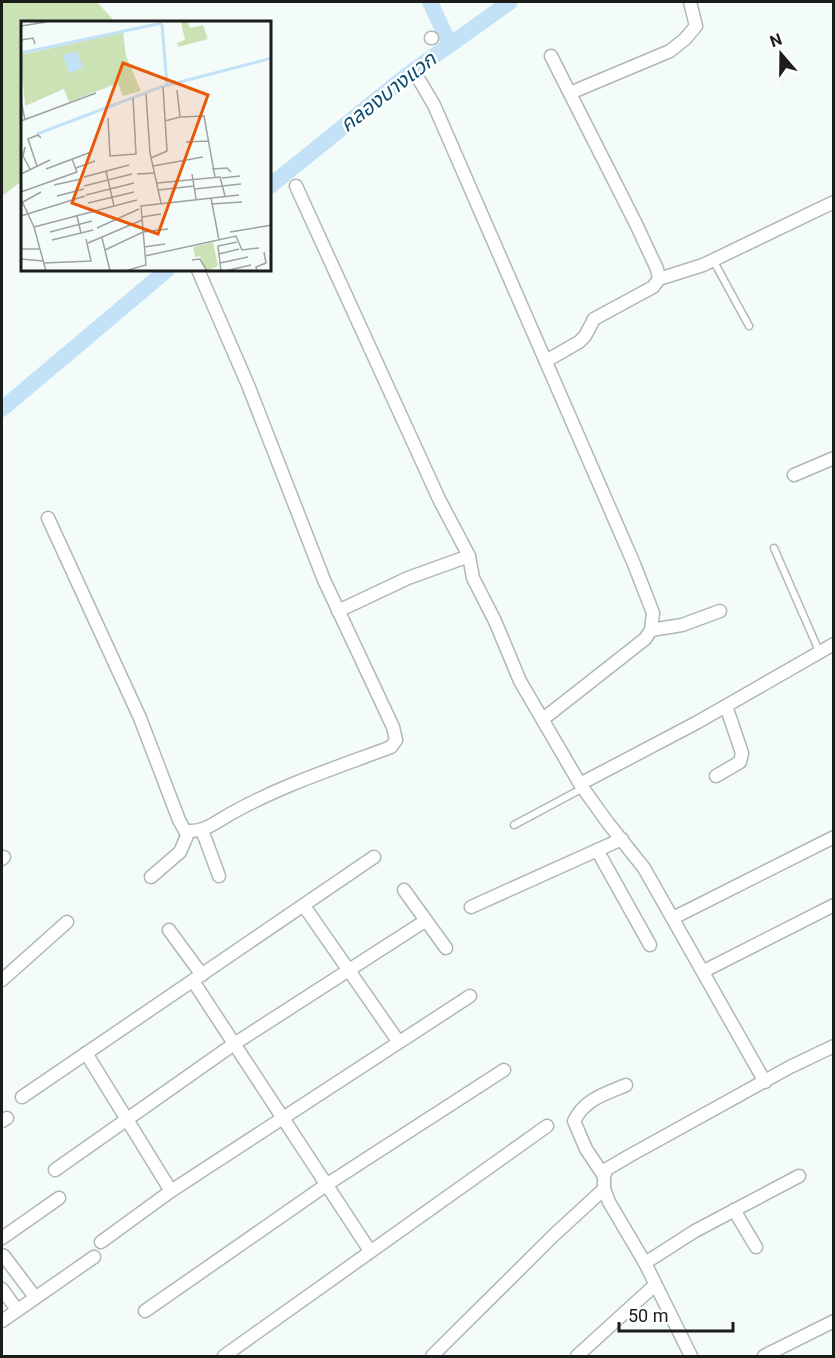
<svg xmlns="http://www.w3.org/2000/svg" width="835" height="1358" font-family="Roboto,'Noto Sans Thai',sans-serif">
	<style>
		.green { fill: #cbe2b4 }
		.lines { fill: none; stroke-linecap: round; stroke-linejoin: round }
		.canal { stroke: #c3e2f8; stroke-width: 16 }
		.service-casing { stroke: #b0b8b6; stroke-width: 9 }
		.minor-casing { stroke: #b0b8b6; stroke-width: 15 }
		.service { stroke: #fff; stroke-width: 6 }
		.minor { stroke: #fff; stroke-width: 12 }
		.labels { text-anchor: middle; stroke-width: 5; stroke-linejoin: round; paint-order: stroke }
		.water-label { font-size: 21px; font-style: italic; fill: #0d4e70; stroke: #fff }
		.inset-river { fill: none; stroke: #c3e2f8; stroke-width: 3 }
		.inset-road { fill: none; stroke: #9da3a2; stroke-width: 1.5 }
		.view { fill: #e8590c; fill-opacity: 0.15; stroke: #e8590c; stroke-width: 3 }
		.inset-edge { fill: none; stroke: #1b1d1d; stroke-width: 3 }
	</style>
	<rect width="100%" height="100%" fill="#f4fcfa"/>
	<!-- green -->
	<path class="green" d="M2,2H97L115,22H22V181L2,196Z"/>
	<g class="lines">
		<!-- canal -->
		<g class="canal">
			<path d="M430,2L450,45"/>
			<path d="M270,186L406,76L510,2"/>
			<path d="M2,409L167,270"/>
		</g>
		<defs>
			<g id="service">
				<path d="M713,260L749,326"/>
				<path d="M774,548L819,651"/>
				<path d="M514,825L583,788"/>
			</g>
			<g id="minor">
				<path d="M431,38H432"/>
				<path d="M418,78L434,105L634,564L653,613L651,630L645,639L543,719"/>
				<path d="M570,93L670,51L685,39L696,26L690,2"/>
				<path d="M296,186L439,499L469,556L473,578L495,621L520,681L580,784L608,823L644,868L765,1082"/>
				<path d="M659,279L703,265L834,202"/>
				<path d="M546,361L579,342L585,336L594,319L653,287L659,279L657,269L636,224L551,56"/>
				<path d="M794,475L834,458"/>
				<path d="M48,518L140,718L179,820L185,831C204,833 216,822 232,813C282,785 338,767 391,747L396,740L393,727L324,580L248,385L198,270"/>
				<path d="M338,611L408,578L469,556"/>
				<path d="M651,630L682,625L720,611"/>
				<path d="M716,776L740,762L742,753L726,706"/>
				<path d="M580,784L696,723L834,644"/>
				<path d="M202,830L219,876"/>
				<path d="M597,850L650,945"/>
				<path d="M2,859L4,857"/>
				<path d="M151,877L180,852L189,831"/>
				<path d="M404,890L446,948"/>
				<path d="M304,906L398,1041"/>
				<path d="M471,907L622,839"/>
				<path d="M673,918L834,837"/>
				<path d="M169,930L202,975"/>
				<path d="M704,971L834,905"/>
				<path d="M2,980L67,922"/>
				<path d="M193,981L370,1251"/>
				<path d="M86,1053L171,1191"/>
				<path d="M22,1097L374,857"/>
				<path d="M2,1121L7,1118"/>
				<path d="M55,1170L234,1044L425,921"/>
				<path d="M604,1176L586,1149L574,1121C585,1099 605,1094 626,1085"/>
				<path d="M734,1210L756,1247"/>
				<path d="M2,1238L59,1198"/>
				<path d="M101,1242L171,1191L470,996"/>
				<path d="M2,1255L4,1256L35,1297"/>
				<path d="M645,1263L695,1231L799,1176"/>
				<path d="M2,1289L17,1310"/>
				<path d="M145,1311L326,1185L504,1070"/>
				<path d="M2,1321L94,1257"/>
				<path d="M224,1356L547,1126"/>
				<path d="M432,1356L554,1235L604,1189"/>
				<path d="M577,1356L655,1285"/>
				<path d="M691,1356L645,1263L609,1202L604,1189V1176L607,1169L629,1156L790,1067L834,1046"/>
				<path d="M764,1356L834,1321"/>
			</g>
		</defs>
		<!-- service casing -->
		<use href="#service" class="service-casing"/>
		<!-- minor casing -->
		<use href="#minor" class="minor-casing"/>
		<!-- service -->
		<use href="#service" class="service"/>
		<!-- minor -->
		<use href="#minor" class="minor"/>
	</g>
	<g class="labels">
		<!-- water labels -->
		<g class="water-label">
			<text transform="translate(388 92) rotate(-38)" y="7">คลองบางแวก</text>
		</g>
	</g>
	<!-- overview -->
	<g transform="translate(21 21)">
		<rect width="250" height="250" fill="#f4fcfa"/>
		<path d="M160,1H167L169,7L182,4L187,18L157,26L156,22L164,19ZM102,11L105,35L120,70L102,75L97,62L48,81L43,68L4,85L0,34ZM192,221L197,245L186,250L179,235L174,236L172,226Z" fill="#cbe2b4"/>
		<path d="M56,30L62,47L48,52L42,34Z" fill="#c3e2f8"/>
		<path class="inset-river" d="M141,3L146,64M0,32L141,2M16,113L140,66L251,37"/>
		<path class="inset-road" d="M0,5L25,1M0,19L12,17L14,23M125,73L129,132L140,182M0,80L4,99M159,96L183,95L194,156M87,97L89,135L115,133L112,77M0,100L75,72M144,100L159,96L156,69M165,121L187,120M4,126L2,135L9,148M130,137L146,130L142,66M16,145L7,118L17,114L20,117M132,145L182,136M55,147L74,140M25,148L70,131M191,148L206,147L210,151M85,150L93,185M0,153L29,139M116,153L134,152M171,153L175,178M63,156L108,144M201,157L219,155M136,162L199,156L204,175M33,164L60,158M63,165L111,153M174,168L220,163M137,169L173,165M0,171L56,151L51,138M65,174L113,162M36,175L63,168M190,177L198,219M0,178L13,206L25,250M2,181L20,171M67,182L113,171M190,183L221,181M0,195L64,175M56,195L60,212L72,209M121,196L140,193M13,206L116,179M76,207L118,188M29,211L71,200M209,211L251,204M81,217L89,250M31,219L60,212M67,222L121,199M123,226L144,223M0,228H19M84,229L122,211L147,208M198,233L218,228M124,235L215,215L221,229L238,227M0,238L22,240M171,239L179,238L186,250M23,242L70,240L65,218M199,242L227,236M104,250L125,244L120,185L218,174M200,250L197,225L216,221M204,250L230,244M236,250L235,246L245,242L243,231"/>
		<path class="view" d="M102,42L187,74L137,213L51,182Z"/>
		<rect width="250" height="250" class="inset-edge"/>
	</g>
	<!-- border -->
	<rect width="835" height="1358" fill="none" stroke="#1b1d1d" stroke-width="6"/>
	<!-- north arrow -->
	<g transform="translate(781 54) rotate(340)" stroke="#ffffff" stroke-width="4.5" paint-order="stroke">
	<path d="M0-4.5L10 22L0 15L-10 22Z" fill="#1b1d1d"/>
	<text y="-9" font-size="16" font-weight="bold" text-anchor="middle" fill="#1b1d1d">N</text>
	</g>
	<!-- scale -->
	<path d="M619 1322v9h114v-9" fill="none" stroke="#1b1d1d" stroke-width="3"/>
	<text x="628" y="1322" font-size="18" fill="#1b1d1d" stroke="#ffffff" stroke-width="4.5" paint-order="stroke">50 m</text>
</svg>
